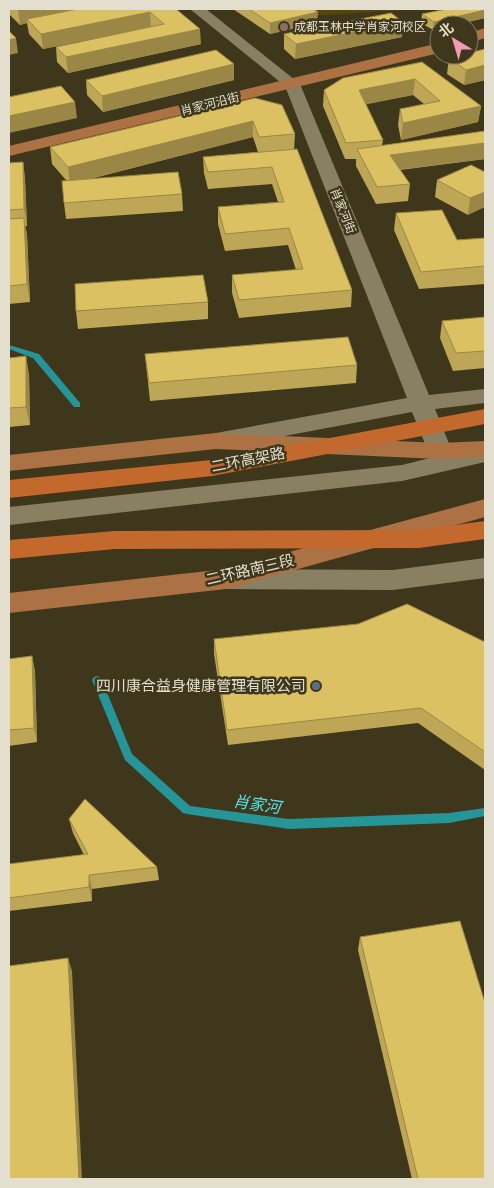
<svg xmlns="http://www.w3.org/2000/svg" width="494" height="1188" font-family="Rubik,'Noto Sans SC',sans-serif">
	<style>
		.green { fill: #554609 }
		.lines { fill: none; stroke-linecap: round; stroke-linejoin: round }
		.stream { fill: #269598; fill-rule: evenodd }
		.minor { fill: #898063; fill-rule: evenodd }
		.major { fill: #ac7243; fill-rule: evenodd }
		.highway { fill: #c3692e; fill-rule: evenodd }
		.wall { fill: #bda655 }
		.shaded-wall { fill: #9a8745 }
		.building { fill: #dcc163; stroke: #9a8745 }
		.education-dot { fill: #8d6e63; stroke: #3f371c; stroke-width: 2 }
		.service-dot { fill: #5c6f8a; stroke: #3f371c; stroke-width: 2 }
		.labels { text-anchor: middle; stroke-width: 5; stroke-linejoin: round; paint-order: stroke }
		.far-poi-label { font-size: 12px; fill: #e3dece; stroke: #3f371c; text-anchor: start }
		.far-street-label { font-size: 12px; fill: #e3dece; stroke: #3f371c }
		.street-label { font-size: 15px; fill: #e3dece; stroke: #3f371c }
		.poi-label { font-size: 15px; fill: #e3dece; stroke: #3f371c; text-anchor: end }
		.water-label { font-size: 16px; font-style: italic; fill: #56e2e6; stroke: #3f371c }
	</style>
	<rect width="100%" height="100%" fill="#3f371c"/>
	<!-- green -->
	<path class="green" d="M305,9H403L404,10L308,16Z"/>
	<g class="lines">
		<!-- stream -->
		<g class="stream">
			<path d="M9,345L39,354L80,403V407H74L33,358L9,349Z"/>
			<path d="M97,676L100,677L102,680L132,754L190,806L289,819L449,813L485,808V816L449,823L289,829L187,814L183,813L125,760L92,680L94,677Z"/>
		</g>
		<!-- minor -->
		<g class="minor">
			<path d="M190,9H206L300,84L429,395L485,389V403L435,409L452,451L450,454L485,446V462L402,481L9,525V507L402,465L434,457L428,451L412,412L216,449L207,447L204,441L207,435L216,433L407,398L285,86Z"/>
			<path d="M485,558V578L393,590L226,589L216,586L212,579L216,572L226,569L393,570Z"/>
		</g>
		<!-- major -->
		<g class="major">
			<path d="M485,28V38L469,43V33Z"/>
			<path d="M439,43V53L9,156V146Z"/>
			<path d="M216,433L440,443L485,441V457L440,459L216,449L9,471V455Z"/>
			<path d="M485,499V517L226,589L9,613V593L226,569Z"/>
		</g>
		<!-- highway -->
		<g class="highway">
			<path d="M485,409V424L212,476L9,498V480L212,460Z"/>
			<path d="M485,521V539L419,548L115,549L9,559V540L115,531L419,530Z"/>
		</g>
	</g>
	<!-- wall -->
	<g class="wall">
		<path d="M9,9H176L201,44L68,73L57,62L56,47L149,27L43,49L29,34L27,23L20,25L10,15Z"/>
		<path d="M233,9H313L317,23L270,34Z"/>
		<path d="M485,9V18L433,30L421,23L422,14Z"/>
		<path d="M284,34L402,37L295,59L284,49Z"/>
		<path d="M485,49V80L464,85L447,74L449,58Z"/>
		<path d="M422,62L481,106L478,122L401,140L398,125L400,109L424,104L413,95L366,104L383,140L382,146L485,131V159L400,170L410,184L408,201L376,204L356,166V159H345L323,106L324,90Z"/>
		<path d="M86,80H234L103,112L87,95Z"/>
		<path d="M255,98L295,134L294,150L352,290L351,307L239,318L232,293V275L296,270L288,245L225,251L218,224V207L278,202L272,184L208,189L204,173L203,157L258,152L253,137L90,179L182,194L183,211L66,219L64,203L66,180L52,164L50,147Z"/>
		<path d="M23,162L25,179L27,226H25L27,235L30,302L9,304V163Z"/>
		<path d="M485,172L468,215L435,197L437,180Z"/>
		<path d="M396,213L457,240L485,238V284L419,289L394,230Z"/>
		<path d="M208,302V319L78,329L76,311Z"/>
		<path d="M485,317V368L453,371L440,338L442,321Z"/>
		<path d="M145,354L357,365L356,383L150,401Z"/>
		<path d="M9,358L29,374L30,425L9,427Z"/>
		<path d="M214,639L485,642V770L418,723L228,745L214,654Z"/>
		<path d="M32,656L35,672L37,742L9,746V659Z"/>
		<path d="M69,819L157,867L159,880L92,889V901L9,911V864L84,855L73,833Z"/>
		<path d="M360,937L485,1179H412L358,950Z"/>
	</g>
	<!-- shaded-wall -->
	<g class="shaded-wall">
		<path d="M23,9H100L27,19V23L20,25L18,10Z"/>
		<path d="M485,10V18L454,25H439V29L433,30L434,22Z"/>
		<path d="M150,12L151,27L43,49L41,34Z"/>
		<path d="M318,12L317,23L270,34V23Z"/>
		<path d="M403,22L402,37L295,59L296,44Z"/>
		<path d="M200,29L201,44L68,73L66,57Z"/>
		<path d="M16,38L18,53L9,55V40Z"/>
		<path d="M234,64V80L103,112L102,96Z"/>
		<path d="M485,65V80L464,85L466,70Z"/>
		<path d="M415,79L413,95L358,106L359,90Z"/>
		<path d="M75,102L77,118L9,133V116Z"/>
		<path d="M481,106L478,122L401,140L403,123Z"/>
		<path d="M253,121V137L70,184L68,167Z"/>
		<path d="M485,143V159L388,171L390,155Z"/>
		<path d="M23,162L25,179L27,226L24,209Z"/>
		<path d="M485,192V207L468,215L470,198Z"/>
		<path d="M24,218L27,235L30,302L27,284Z"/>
		<path d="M26,356L29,374L30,425L26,407Z"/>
		<path d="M32,656L35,672L37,742L34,728Z"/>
		<path d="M89,875L92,889V901L89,887Z"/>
		<path d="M68,958L72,971L82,1179H79Z"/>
	</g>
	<!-- building -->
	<g class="building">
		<path d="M78,9H176L200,29L66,57L56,47L164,24L150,12L41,34L27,19Z"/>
		<path d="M249,9H313L318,12L270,23Z"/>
		<path d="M447,9H485V10L434,22L422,14Z"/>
		<path d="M391,13L403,22L296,44L284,34Z"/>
		<path d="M9,31L16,38L9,40Z"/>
		<path d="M485,49V65L466,70L449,58L461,55H469V53Z"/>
		<path d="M216,50L234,64L102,96L86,80Z"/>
		<path d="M422,62L481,106L403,123L400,109L440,101L415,79L359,90L383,140L346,143L324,90L343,78Z"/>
		<path d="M61,86L75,102L9,116V97Z"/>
		<path d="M255,98L282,105L295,134L259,137L253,121L68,167L50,147Z"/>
		<path d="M485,131V143L390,155L410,184L377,187L357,149Z"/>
		<path d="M297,149L352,290L239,300L232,275L303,269L289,228L225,234L218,207L284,202L272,167L208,172L203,157Z"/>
		<path d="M23,162L24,209L9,210V163Z"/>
		<path d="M471,165L485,172V192L470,198L437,180Z"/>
		<path d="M178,172L182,194L64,203L62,181Z"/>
		<path d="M442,210L457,240L485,238V266L421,272L396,213Z"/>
		<path d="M24,218L27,284L9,286V219Z"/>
		<path d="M203,275L208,302L76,311L75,284Z"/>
		<path d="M485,317V351L456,353L442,321Z"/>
		<path d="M348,337L357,365L149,383L145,354Z"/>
		<path d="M26,356V407L9,408V358Z"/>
		<path d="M407,604L485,642V752L421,708L227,730L214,639L358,624Z"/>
		<path d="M32,656L34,728L9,730V659Z"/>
		<path d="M85,799L157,867L89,875V887L9,898V864L88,854L69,819Z"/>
		<path d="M460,921L485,1003V1179H418L360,937Z"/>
		<path d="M68,958L79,1179H9V966Z"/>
	</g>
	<!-- markers -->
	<circle class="education-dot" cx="284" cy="27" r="5"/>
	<circle class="service-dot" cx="316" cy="686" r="5"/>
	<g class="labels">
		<!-- far-poi labels -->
		<g class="far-poi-label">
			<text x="294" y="31">成都玉林中学肖家河校区</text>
		</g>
		<!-- far-street labels -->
		<g class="far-street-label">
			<text transform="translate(210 104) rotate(-14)" y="4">肖家河沿街</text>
			<text transform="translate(343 211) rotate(68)" y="4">肖家河街</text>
		</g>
		<!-- street labels -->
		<g class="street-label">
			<text transform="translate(248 460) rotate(-11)" y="5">二环高架路</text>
			<text transform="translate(250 570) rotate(-13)" y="5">二环路南三段</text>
		</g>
		<!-- poi labels -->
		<g class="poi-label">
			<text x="306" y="691">四川康合益身健康管理有限公司</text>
		</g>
		<!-- water labels -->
		<g class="water-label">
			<text transform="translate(257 804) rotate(8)" y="6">肖家河</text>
		</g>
	</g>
	<!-- border -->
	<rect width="494" height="1188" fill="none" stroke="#e3dece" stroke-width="20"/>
	<!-- north arrow -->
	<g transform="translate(454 40) rotate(322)"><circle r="24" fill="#3f371c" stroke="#817a63"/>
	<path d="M0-4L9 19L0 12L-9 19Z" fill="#f19ab4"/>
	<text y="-8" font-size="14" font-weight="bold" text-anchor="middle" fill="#e3dece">北</text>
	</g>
</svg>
